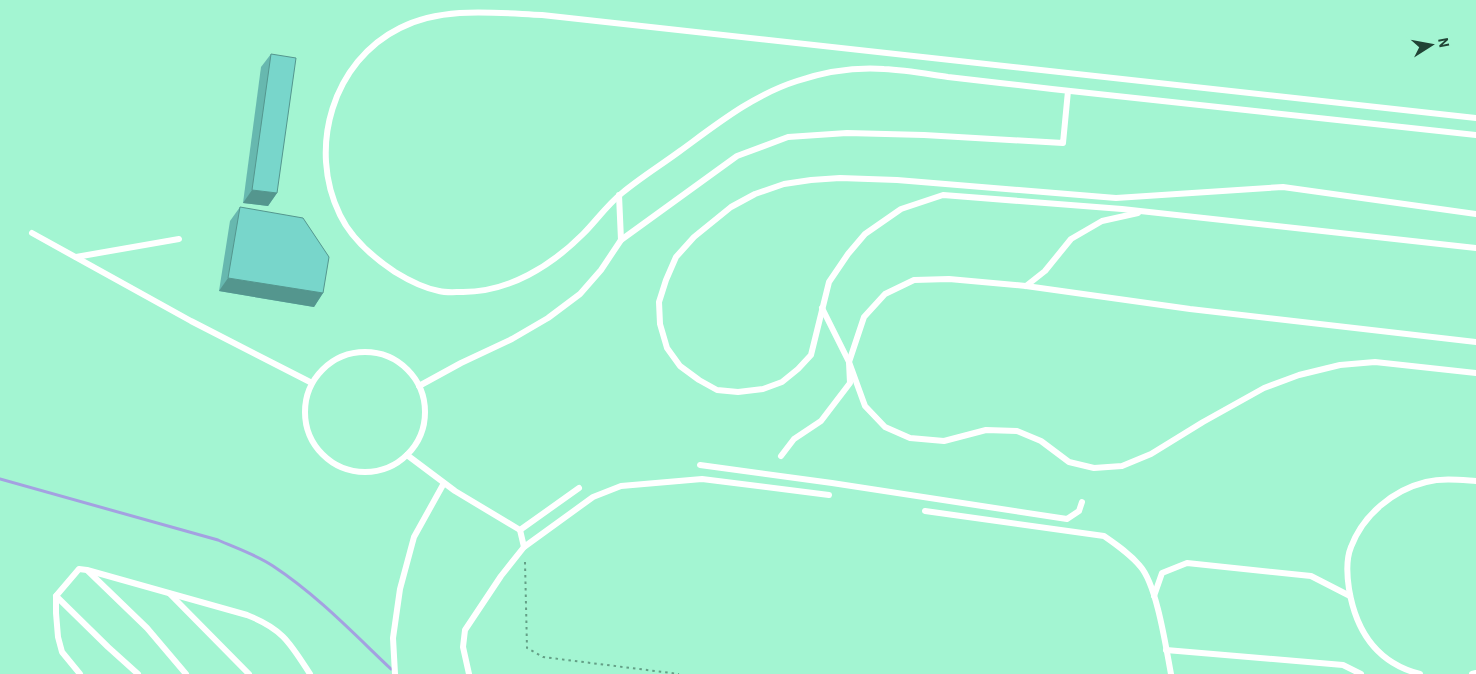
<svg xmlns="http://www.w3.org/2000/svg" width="1476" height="674" font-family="Barlow,sans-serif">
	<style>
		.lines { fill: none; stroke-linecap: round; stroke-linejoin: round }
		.stream { stroke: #a4a1e1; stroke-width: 3 }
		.path { stroke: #649f86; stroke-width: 2; stroke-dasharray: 2.5 4; stroke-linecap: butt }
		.service { stroke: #fff; stroke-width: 6 }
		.wall { fill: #67b8af }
		.shaded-wall { fill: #54968e }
		.building { fill: #78d6cb; stroke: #54968e }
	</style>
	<rect width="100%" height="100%" fill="#a3f5d2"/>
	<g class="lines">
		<!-- stream -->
		<path class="stream" d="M0,479L218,540C236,548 257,555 273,566C317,595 353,633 391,669"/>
		<!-- path -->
		<path class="path" d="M525,562L527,648L543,657L679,674"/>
		<!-- service -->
		<g class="service">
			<path d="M1476,118L542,15C496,13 443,6 400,28C333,61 307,148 340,215C351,238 374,258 395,272C408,280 423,288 439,291C446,293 455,292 463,292C509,292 551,266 583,234C596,221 607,205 622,193C640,178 661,165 680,151C717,124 753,95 797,81C824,72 855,67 884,69C906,70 927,74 948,77C983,81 1017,85 1052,89C1193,104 1335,120 1476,135"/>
			<path d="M1476,214L1283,187L1116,198L897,180L840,178L811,180L784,184L755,194L731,207L694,237L676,257L666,280L659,302L660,324L667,348L680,366L699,380L717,390L738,392L763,389L782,382L798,369L811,355L829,282L848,254L865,234L901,209L943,195L1122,209L1476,248"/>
			<path d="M32,233L191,321L312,383"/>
			<path d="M621,240L737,156L788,137L847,133L924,135L1063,143L1068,91"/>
			<path d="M76,257L179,239"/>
			<path d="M1026,286L1045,271L1071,239L1102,221L1138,213"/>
			<path d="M1476,342L1190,309L1026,286L949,279L914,280L885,294L864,317L849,362L865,406L885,427L910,438L944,441L986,430L1017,431L1041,441L1069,462L1094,468L1122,466L1151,454L1203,422L1264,388L1299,375L1340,365L1375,362L1476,373"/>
			<circle cx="365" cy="412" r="60"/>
			<path d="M419,386L461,363L512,339L548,318L580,294L601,270L621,240L619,195"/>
			<path d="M407,455L455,491L520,530L579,488"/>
			<path d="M781,456L794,439L821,421L850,383L849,362L822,308"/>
			<path d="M700,465L832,483L1067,519L1079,511L1082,502"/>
			<path d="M925,511L1104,536C1117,545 1130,554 1140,566C1157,585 1166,648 1171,674"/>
			<path d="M520,530L524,547"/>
			<path d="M88,571L147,628L186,674"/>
			<path d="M170,594L249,674"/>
			<path d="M56,596L108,647L138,674"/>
			<path d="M1154,596L1162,573L1187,563L1311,576L1350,596"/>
			<path d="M1166,650L1343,665L1361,674"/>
			<path d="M80,674L62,652L58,637L56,613V596L79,569L87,570L247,615C283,629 290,643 310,674"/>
			<path d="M395,674L393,638L400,589L414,537L444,483"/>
			<path d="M469,674L463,647L465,630L501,576L524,547L593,497L621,486L702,479L829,495"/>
			<path d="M1420,674C1377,663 1356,631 1349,589C1347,576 1346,559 1351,547C1363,515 1393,490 1426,482C1443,478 1460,480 1476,481"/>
			<path d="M1472,674L1476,673"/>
		</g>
	</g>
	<!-- wall -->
	<g class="wall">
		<path d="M271,54L277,193L268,206L243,203L261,67Z"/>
		<path d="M240,207L323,293L314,307L219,291L230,221Z"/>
	</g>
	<!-- shaded-wall -->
	<g class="shaded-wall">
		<path d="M252,190L277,193L268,206L243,203Z"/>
		<path d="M228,278L323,293L314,307L219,291Z"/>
	</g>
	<!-- building -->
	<g class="building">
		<path d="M271,54L296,58L277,193L252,190Z"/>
		<path d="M240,207L303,218L329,257L323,293L228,278Z"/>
	</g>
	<!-- north arrow -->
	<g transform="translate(1431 45) rotate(79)" stroke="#a3f5d2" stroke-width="4" paint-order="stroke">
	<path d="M0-4L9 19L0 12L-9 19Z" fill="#214335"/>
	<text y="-8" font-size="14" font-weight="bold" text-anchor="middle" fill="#214335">N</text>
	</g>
</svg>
